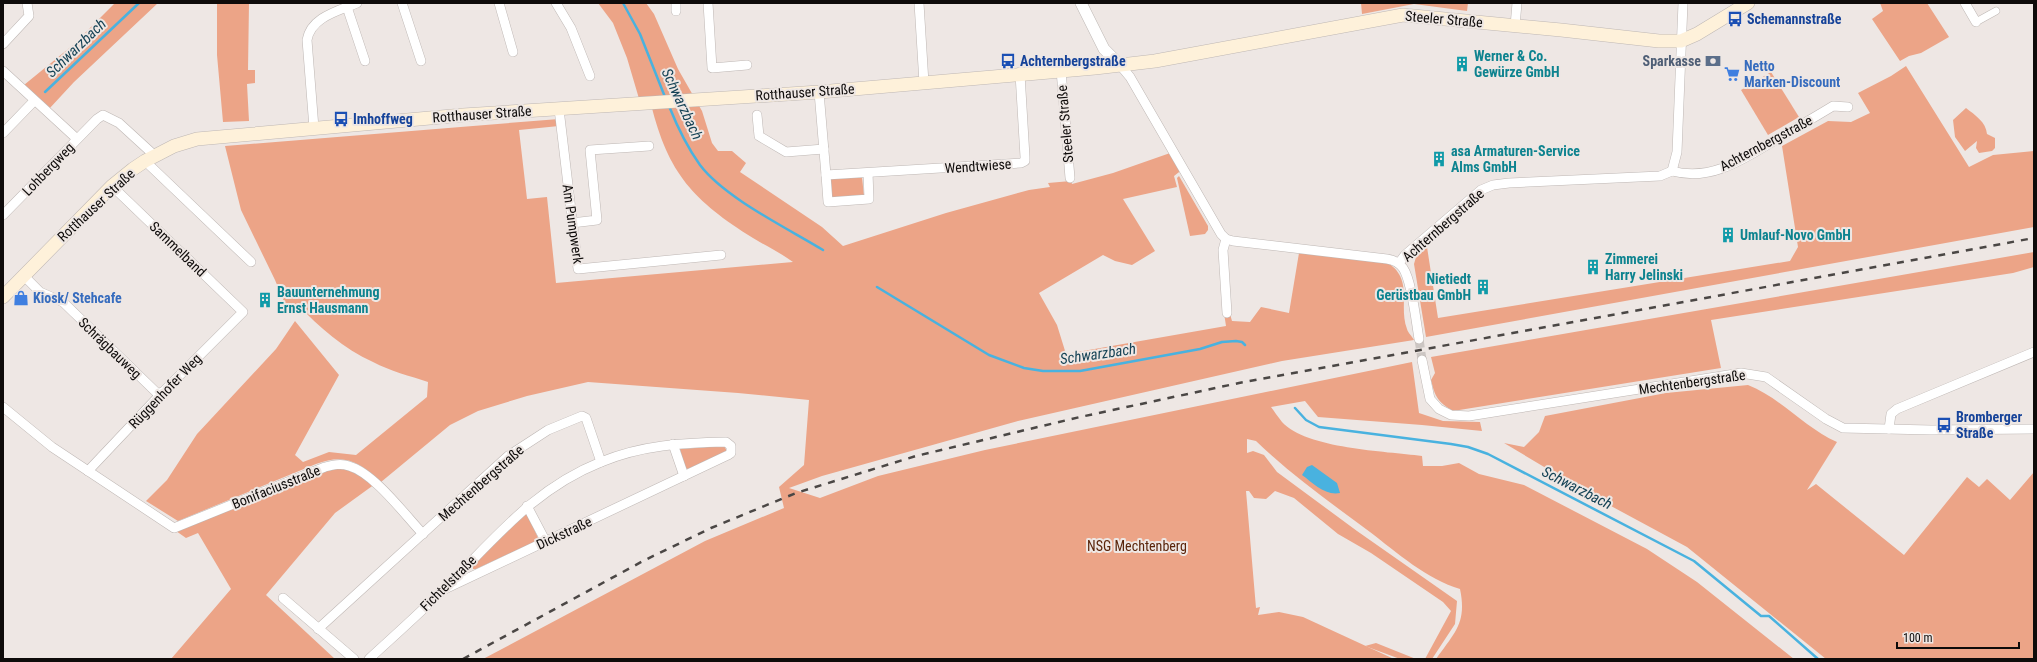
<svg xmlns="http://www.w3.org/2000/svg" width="2037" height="662" font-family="'Roboto Condensed',sans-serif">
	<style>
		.green { fill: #eca487 }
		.water { fill: #49b2df }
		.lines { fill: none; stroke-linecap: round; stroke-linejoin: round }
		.stream { stroke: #49b2df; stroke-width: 2.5 }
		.minor-tunnel { stroke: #ccc6c3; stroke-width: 9; stroke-dasharray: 9 4.5; stroke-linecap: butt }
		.pedestrian-casing { stroke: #beb7b4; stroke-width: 8 }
		.minor-casing { stroke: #beb7b4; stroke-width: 10 }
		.tertiary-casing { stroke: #beb7b4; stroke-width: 12 }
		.secondary-casing { stroke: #beb7b4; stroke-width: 14 }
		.pedestrian { stroke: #fff; stroke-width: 7 }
		.minor { stroke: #fff; stroke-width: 9 }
		.tertiary { stroke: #fff; stroke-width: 11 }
		.secondary { stroke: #fef1da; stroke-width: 13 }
		.rail { stroke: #4b4745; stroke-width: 2.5; stroke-dasharray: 7 7; stroke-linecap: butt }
		.labels { text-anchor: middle; stroke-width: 4; stroke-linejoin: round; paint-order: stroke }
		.street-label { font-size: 14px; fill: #0e0b0a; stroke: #eee7e4 }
		.transit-label { font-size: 14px; font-weight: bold; fill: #164399; stroke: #eee7e4; text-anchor: start }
		.culture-label { font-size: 14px; font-weight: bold; fill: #0d838f; stroke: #eee7e4; text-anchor: start }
		.service-label { font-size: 14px; font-weight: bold; fill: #4e5e75; stroke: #eee7e4; text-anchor: end }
		.shop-label { font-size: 14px; font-weight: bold; fill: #366cbe; stroke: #eee7e4; text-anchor: start }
		.park-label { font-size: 14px; fill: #5a240a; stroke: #eee7e4 }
		.water-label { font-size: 15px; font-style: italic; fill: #164356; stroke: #eee7e4 }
	</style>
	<rect width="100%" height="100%" fill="#eee7e4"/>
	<!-- green -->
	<g class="green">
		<path d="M115,3H158L74,82L49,109L24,85L73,45Z"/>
		<path d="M217,3H249L248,70H255V83L247,84L249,121L223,122L217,55Z"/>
		<path d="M598,3H646L654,14L678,69L702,111L712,143L718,151H732L746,163L740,172L822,227L843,246L946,213L1029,190L1050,187L1048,183L1071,181L1072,184L1113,173L1173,152L1183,169L1174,176L1177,187L1123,199L1155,251L1132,265L1115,261L1103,255L1039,293L1057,325L1066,354L1226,326L1224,313L1230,314L1232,321L1250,322L1261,307L1289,313L1299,253L1388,263C1414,280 1398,306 1407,329C1408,333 1412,336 1414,340L1282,361L1018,421L822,476L789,488L820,498L878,476L985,450L1412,362L1419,413L1443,421L1480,422L1482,431L1422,425L1318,417L1305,401L1271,407C1274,411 1278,417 1282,422C1307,449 1385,451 1422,456L1423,466H1442L1459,463L1479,474L1524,485L1647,549L1697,582L1794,659H1436C1455,632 1467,623 1460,589C1428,580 1396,552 1370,532C1331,503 1291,475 1256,441L1247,439V453L1253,451L1264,455L1277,472L1357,531L1457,601L1455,624L1432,659H1425L1451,611L1443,602L1371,553L1338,534L1294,498L1275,491L1266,499L1254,498L1249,491H1246L1256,608L1260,607L1258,615L1279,612L1303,617L1394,659H483L705,541L784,508L779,487L804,465L809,400L738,393L588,382L527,396L478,411L450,425L381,482C359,462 345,453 316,464L178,521L146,501L167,480L197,434L276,349L295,321L339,375L295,455L303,462L329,452L356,455L427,397L428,382C410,376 390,371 373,362C344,349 319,327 297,304L288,311L275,280L241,210L225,146L559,119V126L519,130L527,199L547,197L556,283L793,262C781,253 766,246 753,238C694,201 668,174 651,104L640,102L627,58L613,23Z"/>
		<path d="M1361,3H1468L1467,11L1414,4L1362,14Z"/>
		<path d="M1880,3H1927L1949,37L1921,53L1909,56L1900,61L1872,19L1883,11Z"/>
		<path d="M1906,66L1969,167L1993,155L2034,151V227L1426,337L1414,264L1416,257L1427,247L1438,318L1790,261L1798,247L1782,146L1828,121L1851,122L1870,113L1858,93L1891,76Z"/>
		<path d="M1771,72L1799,117L1768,135L1741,90Z"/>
		<path d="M1966,108C1975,115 1986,122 1987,134L1995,138V148L1992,151L1979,153L1976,148L1977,141L1965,151L1955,137L1953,120Z"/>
		<path d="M1179,176L1208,226V230L1205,234L1190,236L1177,178Z"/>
		<path d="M862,177L864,196L832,198L830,179Z"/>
		<path d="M2034,252V267L2013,273L1711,320L1721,368L1453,411C1438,402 1435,397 1431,380L1435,373L1431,357Z"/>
		<path d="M1748,385C1781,398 1805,428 1837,442L1807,490L1816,484L1904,555L1967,477L1979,487L1987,479L2010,500L2034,472V659H1826L1687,547L1598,499L1504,443L1524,447L1539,432L1545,416L1666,393Z"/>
		<path d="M724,446L727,451L688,469L685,468L680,449Z"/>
		<path d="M339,465L375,484L335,513L266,595L335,659H171L231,589L198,533L186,538L176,531Z"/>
		<path d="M527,513L539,540L476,569H473V565L504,533Z"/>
		<path d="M1376,643L1416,659H1400L1365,646Z"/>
	</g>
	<!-- water -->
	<path class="water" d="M1312,465L1337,483L1340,493C1325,496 1313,483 1302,475L1307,467Z"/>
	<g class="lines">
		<!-- stream -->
		<g class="stream">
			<path d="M623,3L640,34L665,97"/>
			<path d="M45,92L139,3"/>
			<path d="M669,106C677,126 687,147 700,165C725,198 787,228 823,250"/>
			<path d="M877,287L989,355L1024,368L1043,371H1080L1200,349L1222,342L1236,341L1242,342L1245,345"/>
			<path d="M1295,408L1306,420L1319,427L1451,444L1468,447L1488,454L1694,561L1761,616H1769L1818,659"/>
		</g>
		<!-- minor-tunnel -->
		<path class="minor-tunnel" d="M1419,339L1422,360"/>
		<defs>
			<path id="pedestrian" d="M1976,22L1996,11"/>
			<g id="minor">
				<path d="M402,3L421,61"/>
				<path d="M499,3L513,52"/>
				<path d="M556,3L571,28L590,76"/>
				<path d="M676,3V11"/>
				<path d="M708,3L712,68L747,65"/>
				<path d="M919,3L924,83"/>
				<path d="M1965,3L1976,22"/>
				<path d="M347,7L365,61"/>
				<path d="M1515,26L1517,3"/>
				<path d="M3,44L29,16L27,3"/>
				<path d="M1120,65L1130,77L1221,234L1226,239L1233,241L1387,259C1393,260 1399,262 1403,268C1412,281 1416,322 1419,339"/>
				<path d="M1061,70L1070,178"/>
				<path d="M3,71L77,139"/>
				<path d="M819,92L826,175L1021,163L1025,161V157L1020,74"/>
				<path d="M559,109L578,269L721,255"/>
				<path d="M757,115L759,136L786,152L824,149"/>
				<path d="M314,128L307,40C311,17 338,11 357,3"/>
				<path d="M3,133L34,101"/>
				<path d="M145,161L251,262"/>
				<path d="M1672,171C1712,182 1745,158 1777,139C1796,128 1815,117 1833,106L1848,107"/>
				<path d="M1672,171L1677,152L1683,3"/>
				<path d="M826,175L828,202L869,199L868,173"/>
				<path d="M3,215L97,119L103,115L119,123L154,155"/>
				<path d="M572,223L597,220L590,150L649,146"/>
				<path d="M1226,239L1223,250L1227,313"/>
				<path d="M1399,263L1405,255L1481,190L1493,185L1509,183L1660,176L1672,171"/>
				<path d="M23,275L40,292L63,302L158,394"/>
				<path d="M1422,360L1430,399L1439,409L1451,415L1469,416L1741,373L1766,377L1826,419L1843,428L1931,430L2034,429"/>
				<path d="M3,407L52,447L174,528L325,467C333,465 341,463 349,466C374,473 405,515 423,534"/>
				<path d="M1889,429L1891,414L1897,409L2034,352"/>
				<path d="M673,444L684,476"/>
				<path d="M88,471L157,398L158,394L164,391L243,312L112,186"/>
				<path d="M527,506L546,542"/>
				<path d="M283,598L354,659"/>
				<path d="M318,629L508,456L548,430L582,416L586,418L601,462"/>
				<path d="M369,659C394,636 420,613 444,589C494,540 533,489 601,462C642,445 682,443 726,442L731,446V453L728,455L445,589"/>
			</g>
			<path id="tertiary" d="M1081,3L1104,49L1120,65"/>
			<path id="secondary" d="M3,297L112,186L133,169L145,161L174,146L197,139L463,115L819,92L1095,68L1155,61L1403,15L1561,30L1659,41H1681L1697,34L1748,3"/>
		</defs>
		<!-- pedestrian casing -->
		<use href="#pedestrian" class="pedestrian-casing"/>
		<!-- minor casing -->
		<use href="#minor" class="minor-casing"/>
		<!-- tertiary casing -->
		<use href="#tertiary" class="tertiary-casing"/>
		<!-- secondary casing -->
		<use href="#secondary" class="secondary-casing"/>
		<!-- pedestrian -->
		<use href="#pedestrian" class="pedestrian"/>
		<!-- minor -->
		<use href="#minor" class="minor"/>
		<!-- tertiary -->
		<use href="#tertiary" class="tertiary"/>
		<!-- secondary -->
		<use href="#secondary" class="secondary"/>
		<!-- rail -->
		<path class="rail" d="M463,659L643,561L711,528L796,493L916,456L1080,417L1239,383L2034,238"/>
	</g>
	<!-- icons -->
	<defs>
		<symbol id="bus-bare" viewBox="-9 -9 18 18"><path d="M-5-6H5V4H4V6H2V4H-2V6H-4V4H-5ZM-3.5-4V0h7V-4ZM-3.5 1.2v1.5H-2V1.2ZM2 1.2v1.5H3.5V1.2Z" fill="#1a4fb4" stroke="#eee7e4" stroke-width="2.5" paint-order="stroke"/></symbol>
		<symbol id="bank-bare" viewBox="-9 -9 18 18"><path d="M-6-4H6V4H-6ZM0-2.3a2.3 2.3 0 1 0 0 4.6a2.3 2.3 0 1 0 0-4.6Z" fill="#5c6f8a" stroke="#eee7e4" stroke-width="2.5" paint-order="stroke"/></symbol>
		<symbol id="building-bare" viewBox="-9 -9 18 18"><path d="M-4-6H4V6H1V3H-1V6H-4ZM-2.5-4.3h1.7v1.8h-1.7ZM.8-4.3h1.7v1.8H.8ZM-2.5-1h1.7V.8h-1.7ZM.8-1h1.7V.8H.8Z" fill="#0f9aa8" stroke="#eee7e4" stroke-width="2.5" paint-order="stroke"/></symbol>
		<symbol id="supermarket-bare" viewBox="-9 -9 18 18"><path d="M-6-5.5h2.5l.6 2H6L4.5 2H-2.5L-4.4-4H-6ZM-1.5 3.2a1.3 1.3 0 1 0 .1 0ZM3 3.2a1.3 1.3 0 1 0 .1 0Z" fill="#3f7fe0" stroke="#eee7e4" stroke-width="2.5" paint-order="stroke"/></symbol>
		<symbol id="shop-bare" viewBox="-9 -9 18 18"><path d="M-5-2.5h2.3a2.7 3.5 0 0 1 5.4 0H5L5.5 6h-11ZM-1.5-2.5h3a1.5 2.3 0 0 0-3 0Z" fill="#3f7fe0" stroke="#eee7e4" stroke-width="2.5" paint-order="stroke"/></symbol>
	</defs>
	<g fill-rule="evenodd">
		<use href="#bus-bare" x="1724" y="8" width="22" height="22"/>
		<use href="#bus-bare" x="997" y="50" width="22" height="22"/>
		<use href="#bank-bare" x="1702" y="50" width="22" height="22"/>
		<use href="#building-bare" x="1451" y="53" width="22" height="22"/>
		<use href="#supermarket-bare" x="1721" y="63" width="22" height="22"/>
		<use href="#bus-bare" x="330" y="108" width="22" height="22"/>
		<use href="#building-bare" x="1428" y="148" width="22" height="22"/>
		<use href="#building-bare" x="1717" y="224" width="22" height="22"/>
		<use href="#building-bare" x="1582" y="256" width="22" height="22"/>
		<use href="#building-bare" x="1472" y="276" width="22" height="22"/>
		<use href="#shop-bare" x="10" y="287" width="22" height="22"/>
		<use href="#building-bare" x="254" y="289" width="22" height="22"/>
		<use href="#bus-bare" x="1933" y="414" width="22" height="22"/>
	</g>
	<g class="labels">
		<!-- street labels -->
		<g class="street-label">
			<text transform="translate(1444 19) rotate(5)" y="5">Steeler Straße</text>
			<text transform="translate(805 92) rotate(-4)" y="5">Rotthauser Straße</text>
			<text transform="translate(482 114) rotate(-4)" y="5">Rotthauser Straße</text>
			<text transform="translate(1065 124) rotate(-95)" y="5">Steeler Straße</text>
			<text transform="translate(1766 143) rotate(-28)" y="5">Achternbergstraße</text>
			<text transform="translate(978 166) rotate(-4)" y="5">Wendtwiese</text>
			<text transform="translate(48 169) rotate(-46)" y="5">Lohbergweg</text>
			<text transform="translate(96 205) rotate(-43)" y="5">Rotthauser Straße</text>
			<text transform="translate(573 224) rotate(82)" y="5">Am Pumpwerk</text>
			<text transform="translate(1443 225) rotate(-41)" y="5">Achternbergstraße</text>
			<text transform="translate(178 249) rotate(44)" y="5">Sammelband</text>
			<text transform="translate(110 348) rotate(44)" y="5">Schrägbauweg</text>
			<text transform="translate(1692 382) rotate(-8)" y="5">Mechtenbergstraße</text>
			<text transform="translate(165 391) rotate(-46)" y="5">Rüggenhofer Weg</text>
			<text transform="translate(481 483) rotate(-41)" y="5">Mechtenbergstraße</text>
			<text transform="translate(276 487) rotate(-22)" y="5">Bonifaciusstraße</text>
			<text transform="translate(564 533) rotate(-25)" y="5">Dickstraße</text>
			<text transform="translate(448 583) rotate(-45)" y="5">Fichtelstraße</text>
		</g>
		<!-- transit labels -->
		<g class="transit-label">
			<text x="1747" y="24">Schemannstraße</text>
			<text x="1020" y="66">Achternbergstraße</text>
			<text x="353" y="124">Imhoffweg</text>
			<text x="1956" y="422">Bromberger<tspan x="1956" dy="16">Straße</tspan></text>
		</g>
		<!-- culture labels -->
		<g class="culture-label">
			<text x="1474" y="61">Werner &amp; Co.<tspan x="1474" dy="16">Gewürze GmbH</tspan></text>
			<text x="1451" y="156">asa Armaturen-Service<tspan x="1451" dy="16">Alms GmbH</tspan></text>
			<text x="1740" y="240">Umlauf-Novo GmbH</text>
			<text x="1605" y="264">Zimmerei<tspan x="1605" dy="16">Harry Jelinski</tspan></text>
			<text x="1471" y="284" text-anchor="end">Nietiedt<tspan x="1471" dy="16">Gerüstbau GmbH</tspan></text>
			<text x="277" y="297">Bauunternehmung<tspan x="277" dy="16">Ernst Hausmann</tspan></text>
		</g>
		<!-- service labels -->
		<g class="service-label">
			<text x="1701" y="66">Sparkasse</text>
		</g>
		<!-- shop labels -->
		<g class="shop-label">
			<text x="1744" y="71">Netto<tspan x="1744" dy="16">Marken-Discount</tspan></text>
			<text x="33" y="303">Kiosk/ Stehcafe</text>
		</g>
		<!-- park labels -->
		<g class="park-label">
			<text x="1137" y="551">NSG Mechtenberg</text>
		</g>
		<!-- water labels -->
		<g class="water-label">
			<text transform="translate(76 48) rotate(-44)" y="5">Schwarzbach</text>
			<text transform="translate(682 104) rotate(65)" y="5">Schwarzbach</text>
			<text transform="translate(1098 354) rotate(-8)" y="5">Schwarzbach</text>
			<text transform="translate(1577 488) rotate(27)" y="5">Schwarzbach</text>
		</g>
	</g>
	<!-- border -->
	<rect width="2037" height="662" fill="none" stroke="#0e0b0a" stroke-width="8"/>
	<!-- scale -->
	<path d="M1897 642v6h122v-6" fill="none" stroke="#0e0b0a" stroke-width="2"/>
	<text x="1903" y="642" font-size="12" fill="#0e0b0a" stroke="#eee7e4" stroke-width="3" paint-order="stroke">100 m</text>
</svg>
